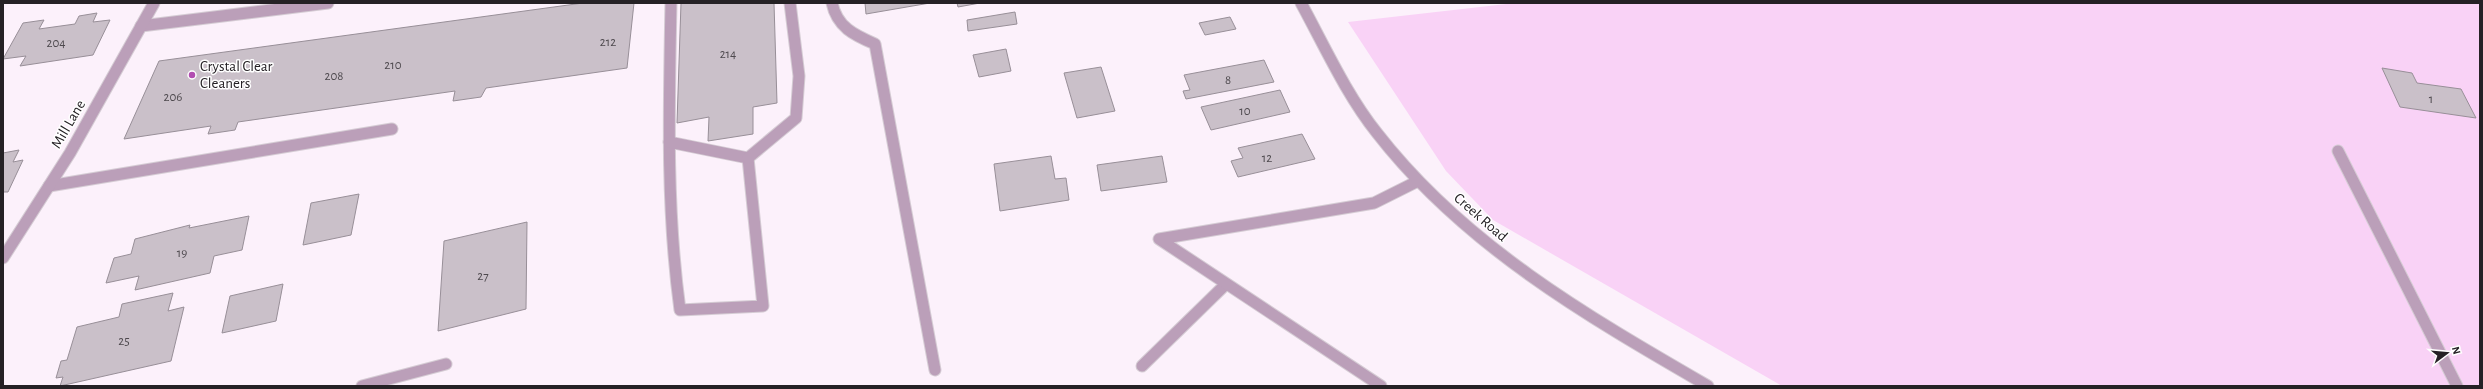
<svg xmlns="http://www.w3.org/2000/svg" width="2483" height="389" font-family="'Alegreya Sans',sans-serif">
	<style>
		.green { fill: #f9d2f6 }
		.building { fill: #cac0c9; stroke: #988f98 }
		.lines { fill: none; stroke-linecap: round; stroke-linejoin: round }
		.service-casing { stroke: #d5ccd4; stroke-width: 13 }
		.minor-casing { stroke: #d5ccd4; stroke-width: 13 }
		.tertiary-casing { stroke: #d5ccd4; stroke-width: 13 }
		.service { stroke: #bb9fb9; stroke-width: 11 }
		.minor { stroke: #bb9fb9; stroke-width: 11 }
		.tertiary { stroke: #bb9fb9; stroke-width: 11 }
		.poi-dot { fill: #b24db1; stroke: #fff; stroke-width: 1.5 }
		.labels { text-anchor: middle; stroke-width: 3; stroke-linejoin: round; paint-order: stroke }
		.number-label { font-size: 13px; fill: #4e494e }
		.poi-label { font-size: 15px; fill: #252125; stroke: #fff; text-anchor: start }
		.street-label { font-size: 15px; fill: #252125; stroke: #fff }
	</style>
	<rect width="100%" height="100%" fill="#fcf1fb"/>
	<!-- green -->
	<path class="green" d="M1515,3H2480V386H1782L1493,220L1446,171L1348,22Z"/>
	<!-- building -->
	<g class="building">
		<path d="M583,3H634L627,68L486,88L481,97L453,101L455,91L238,122L235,130L208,134L211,126L124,139L159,61Z"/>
		<path d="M681,3H774L777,103L753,107V134L708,141L709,117L677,123Z"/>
		<path d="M865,3H930L866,14Z"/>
		<path d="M957,3H980L958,7Z"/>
		<path d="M1015,12L1017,24L968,31L967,20Z"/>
		<path d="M97,13L93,22L110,20L93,55L20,66L26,56L3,59L23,23L44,20L39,29L75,24L79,16Z"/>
		<path d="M1230,17L1236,29L1205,35L1199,23Z"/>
		<path d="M1006,49L1011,71L979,77L973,55Z"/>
		<path d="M1264,60L1274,82L1186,99L1183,91L1190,90L1184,75Z"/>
		<path d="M1101,67L1115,111L1077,118L1064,73Z"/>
		<path d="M2382,68L2412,73L2417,83L2461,89L2476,118L2400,107Z"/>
		<path d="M1280,90L1290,112L1211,130L1201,107Z"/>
		<path d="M1302,134L1315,159L1238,177L1231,161L1243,158L1238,148Z"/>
		<path d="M19,150L13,162L23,160L8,192H3V153Z"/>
		<path d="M1051,156L1055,179L1066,178L1069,200L1000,211L994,164Z"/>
		<path d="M1162,156L1167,182L1101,191L1097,165Z"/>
		<path d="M359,194L351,235L303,245L311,203Z"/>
		<path d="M249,216L242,250L214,256L210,273L135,290L139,276L106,283L114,258L131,254L135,239L190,225L189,228Z"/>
		<path d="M527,222L526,309L438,331L444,241Z"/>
		<path d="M283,284L276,321L222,333L230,296Z"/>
		<path d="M173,293L168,311L184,307L171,361L60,386L63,377L56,378L61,361L67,360L77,327L119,317L122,304Z"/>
	</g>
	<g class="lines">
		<defs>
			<g id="service">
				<path d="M671,3C669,106 666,208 680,310L763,306L748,158"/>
				<path d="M832,3C837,27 854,35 875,44L935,370"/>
				<path d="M141,26L328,3"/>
				<path d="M669,142L748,158"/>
				<path d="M2338,151L2457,386"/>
				<path d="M748,158L796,118L799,76L790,3"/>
				<path d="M49,186L392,129"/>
				<path d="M1142,366L1226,284"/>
				<path d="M362,386L446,364"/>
				<path d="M1381,386L1159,239L1374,203L1418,181"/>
			</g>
			<path id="minor" d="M1301,3C1325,47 1346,94 1377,133C1464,245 1587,316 1708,386"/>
			<path id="tertiary" d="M3,258L70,153L154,3"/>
		</defs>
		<!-- service casing -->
		<use href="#service" class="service-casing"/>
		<!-- minor casing -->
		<use href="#minor" class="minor-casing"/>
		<!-- tertiary casing -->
		<use href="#tertiary" class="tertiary-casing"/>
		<!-- service -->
		<use href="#service" class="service"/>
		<!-- minor -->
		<use href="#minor" class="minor"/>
		<!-- tertiary -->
		<use href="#tertiary" class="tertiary"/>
	</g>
	<!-- markers -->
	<circle class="poi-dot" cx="192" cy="75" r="4"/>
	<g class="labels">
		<!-- number labels -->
		<g class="number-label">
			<text x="608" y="46">212</text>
			<text x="56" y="47">204</text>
			<text x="728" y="58">214</text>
			<text x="393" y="69">210</text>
			<text x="334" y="80">208</text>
			<text x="1228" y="84">8</text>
			<text x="173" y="101">206</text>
			<text x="2431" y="103">1</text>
			<text x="1245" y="115">10</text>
			<text x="1267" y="162">12</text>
			<text x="182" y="257">19</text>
			<text x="483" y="280">27</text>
			<text x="124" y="345">25</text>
		</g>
		<!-- poi labels -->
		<g class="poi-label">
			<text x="200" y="71">Crystal Clear<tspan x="200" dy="17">Cleaners</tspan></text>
		</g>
		<!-- street labels -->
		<g class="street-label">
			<text transform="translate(68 124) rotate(-60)" y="5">Mill Lane</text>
			<text transform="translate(1481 217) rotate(41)" y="5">Creek Road</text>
		</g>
	</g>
	<!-- border -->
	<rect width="2483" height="389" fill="none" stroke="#252125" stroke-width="8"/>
	<!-- north arrow -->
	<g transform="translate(2447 353) rotate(74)" stroke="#ffffff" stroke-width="3" paint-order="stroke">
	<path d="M0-3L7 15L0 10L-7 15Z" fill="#252125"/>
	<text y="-6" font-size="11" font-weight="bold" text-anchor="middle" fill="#252125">N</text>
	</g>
</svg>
